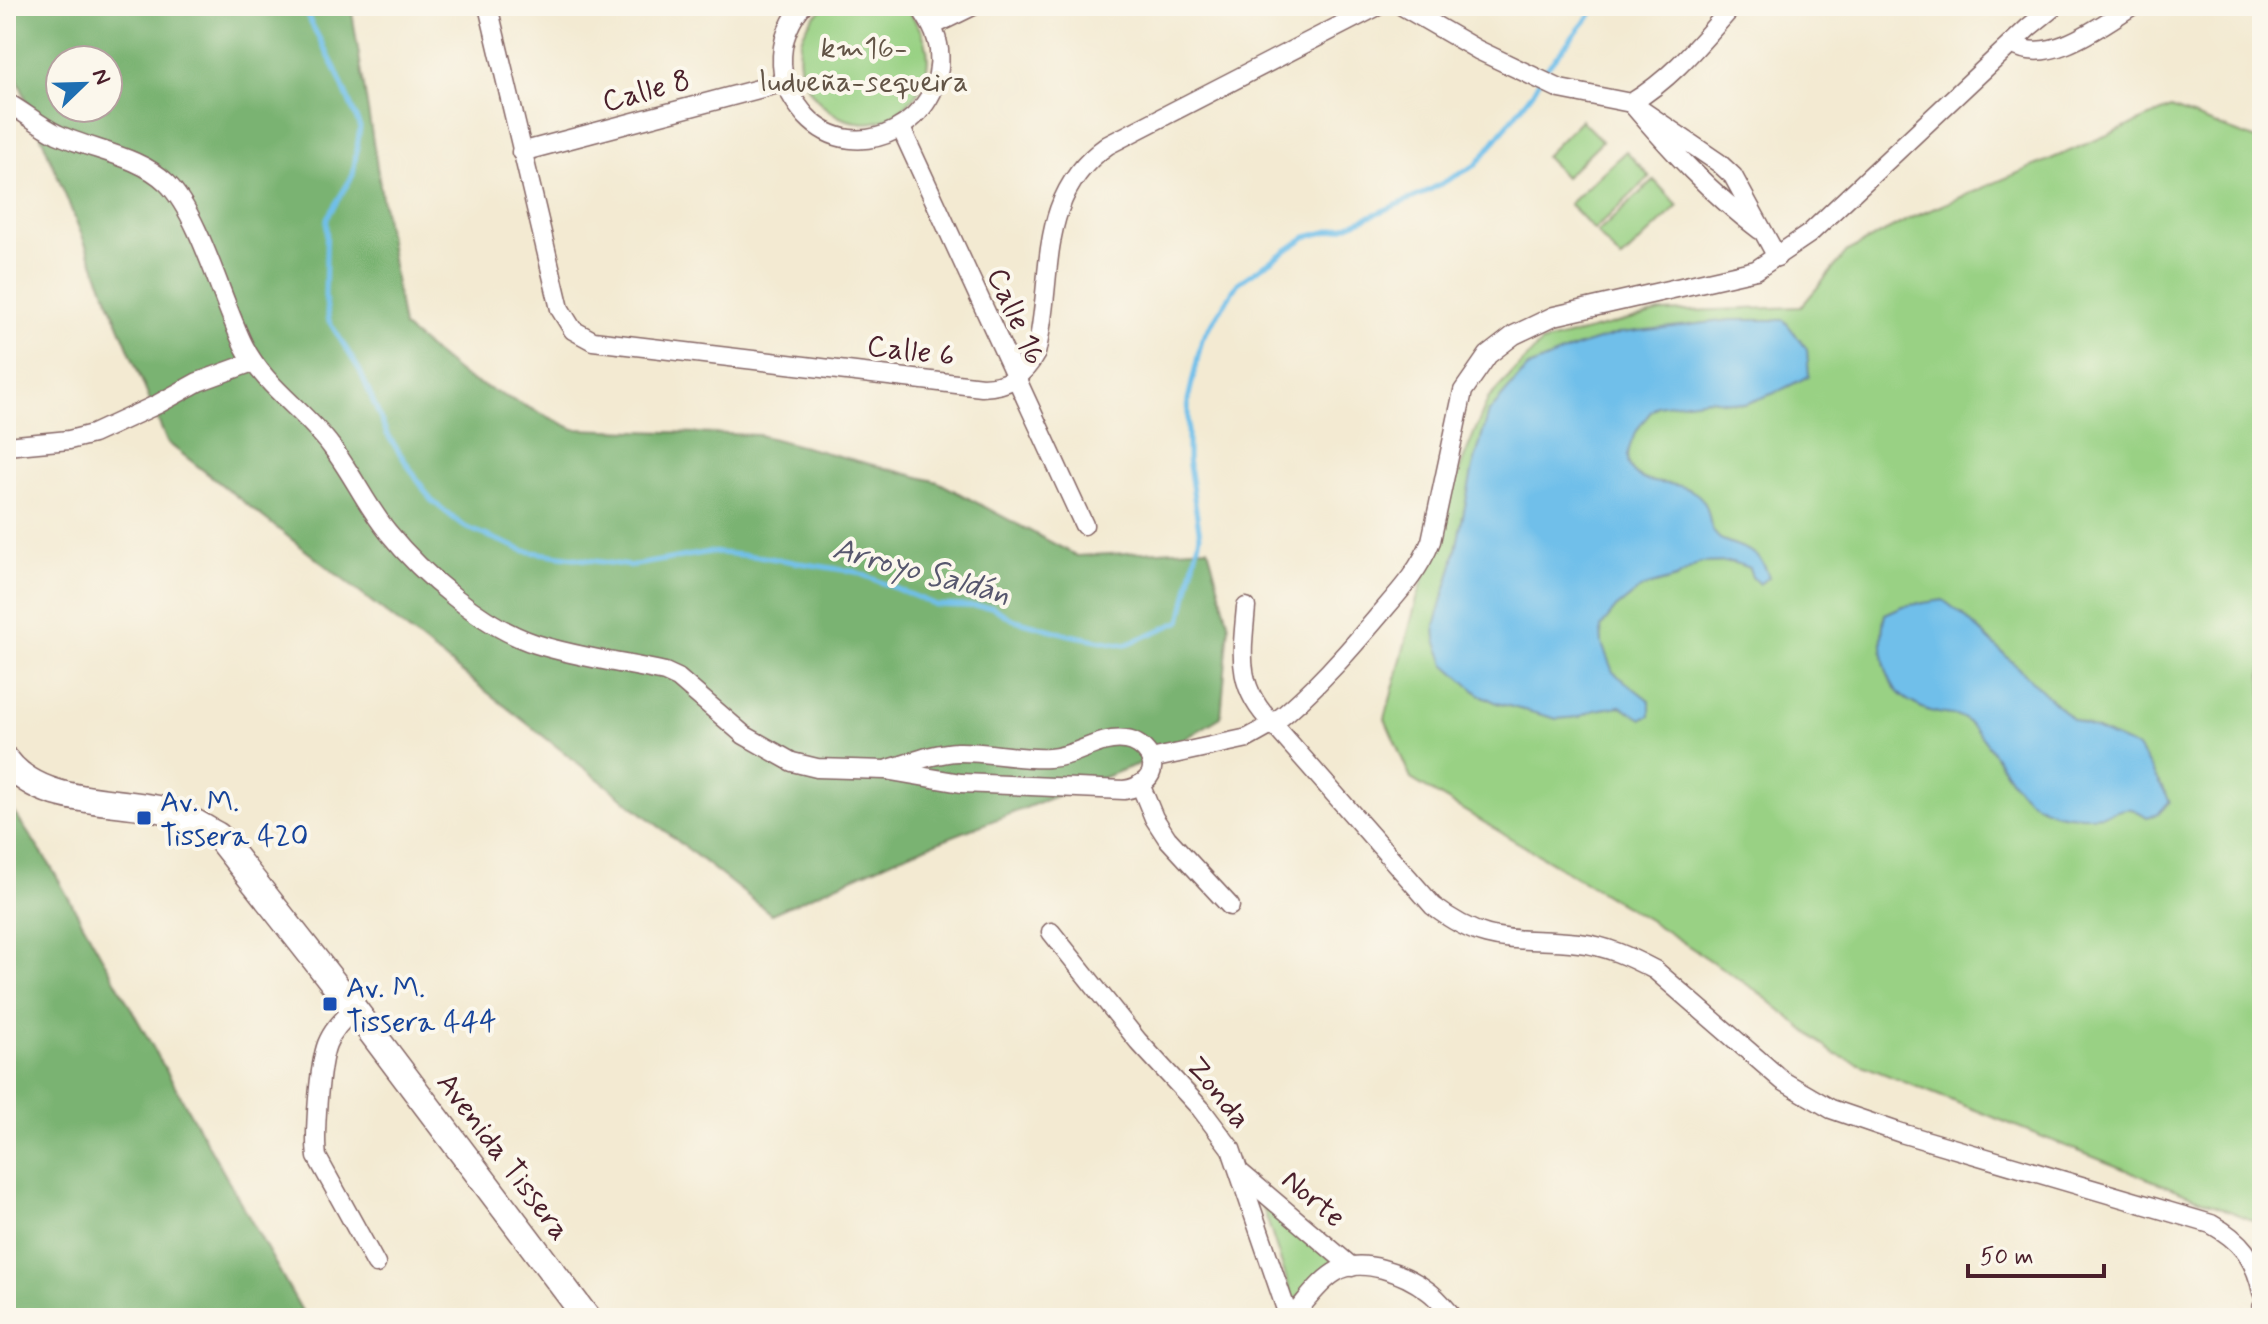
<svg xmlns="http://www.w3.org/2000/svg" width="2268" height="1324" font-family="Mynerve,sans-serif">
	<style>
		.green { fill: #99d184; stroke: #727858; stroke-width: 2 }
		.forest { fill: #7ab372; stroke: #62694e; stroke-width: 2; fill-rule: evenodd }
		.water { fill: #6fbfea; stroke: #5c6f8a; stroke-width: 2 }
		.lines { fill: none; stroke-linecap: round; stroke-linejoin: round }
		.stream { stroke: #6fbfea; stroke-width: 5 }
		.minor-casing { stroke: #856665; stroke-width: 21 }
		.secondary-casing { stroke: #856665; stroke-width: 29 }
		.minor { stroke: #fff; stroke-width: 18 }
		.secondary { stroke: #fff; stroke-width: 26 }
		.transit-dot { fill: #1a4fb4; stroke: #fbf7ec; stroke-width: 3 }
		.labels { text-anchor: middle; stroke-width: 8; stroke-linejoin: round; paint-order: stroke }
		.park-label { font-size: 30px; fill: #625446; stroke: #fbf7ec }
		.street-label { font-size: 30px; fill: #4a1f2b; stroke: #fbf7ec }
		.transit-label { font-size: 30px; fill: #164399; stroke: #fbf7ec; text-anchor: start }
		.water-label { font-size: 32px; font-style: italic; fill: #57576e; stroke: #fbf7ec }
	</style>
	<rect width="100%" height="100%" fill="#fbf7ec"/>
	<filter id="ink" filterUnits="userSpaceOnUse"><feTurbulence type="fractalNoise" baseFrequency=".0125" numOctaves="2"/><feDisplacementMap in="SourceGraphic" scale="16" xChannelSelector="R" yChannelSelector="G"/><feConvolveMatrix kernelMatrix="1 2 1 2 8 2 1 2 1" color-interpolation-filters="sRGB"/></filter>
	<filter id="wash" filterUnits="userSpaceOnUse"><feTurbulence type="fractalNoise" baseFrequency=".006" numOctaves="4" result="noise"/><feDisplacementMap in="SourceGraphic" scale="32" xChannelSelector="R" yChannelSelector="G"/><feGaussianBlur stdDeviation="1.8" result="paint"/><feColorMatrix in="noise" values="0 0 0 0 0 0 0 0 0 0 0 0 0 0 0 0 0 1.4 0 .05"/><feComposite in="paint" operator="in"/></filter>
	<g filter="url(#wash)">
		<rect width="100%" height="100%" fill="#f3ead2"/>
		<!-- green -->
		<g class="green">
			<path d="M827,6C840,6 892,3 901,6C907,8 914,18 917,24C932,46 932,76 914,97C851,174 750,59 827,6Z"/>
			<path d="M2171,108L2262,142V1224L1834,1054L1757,991L1652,922L1411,779L1385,719L1417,599L1462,463L1488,399L1541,343L1660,312L1801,307L1848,251L1907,220Z"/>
			<path d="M1581,120L1602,141L1565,177L1545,156Z"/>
			<path d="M1626,151L1650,177L1594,230L1569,204Z"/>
			<path d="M1654,180L1678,206L1621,260L1597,233Z"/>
			<path d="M1261,1201L1333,1260L1294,1302Z"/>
		</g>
		<!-- forest -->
		<g class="forest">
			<path d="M6,6H351L403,327L466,378L574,429L759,435L938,482L1077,556L1208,548L1229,625L1221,717L1151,759L897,858L771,914L167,442L6,51ZM60,60H108V108H60Z"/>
			<path d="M6,801L50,865L306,1318H6Z"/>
		</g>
		<!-- water -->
		<g class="water">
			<path d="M1731,320H1784L1807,349L1809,376L1777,392L1745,404L1709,399L1657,406C1641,420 1611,462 1641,478C1657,486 1678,481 1694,492C1715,505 1704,526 1719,538C1721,540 1728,542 1730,543C1753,551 1761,554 1769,577L1759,584L1752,577L1749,568L1733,562L1700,563L1676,578L1641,588L1616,608L1601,627L1602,644L1613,672L1650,701V716L1642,719L1620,706L1595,710L1579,717L1557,719L1497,703L1480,695L1445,664L1436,640L1435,626L1453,564L1473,467L1489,412L1528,367L1576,347L1621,333Z"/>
			<path d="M1943,600L1963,615L2072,719L2138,748L2170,801L2158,814L2147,817C2125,802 2124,811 2102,815C2089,817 2066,816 2053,812C2008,798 2002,754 1971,725C1958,712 1953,716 1938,713C1926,711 1903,700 1896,690C1881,668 1879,639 1885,614L1903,606Z"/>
		</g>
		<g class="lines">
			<!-- stream -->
			<path class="stream" d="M302,6L335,68L360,127L353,175L327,218L325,296L329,321L360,371L387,434L431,500L465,527L525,551L630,566L710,552L763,557L856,572L936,605L992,607L1012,619L1070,635L1125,645L1181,621L1200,536L1188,459V400L1202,339L1238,283L1306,237L1342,228L1420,195L1476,165L1533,92L1545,70L1598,6"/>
		</g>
	</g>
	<g filter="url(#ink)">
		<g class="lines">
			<defs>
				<g id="minor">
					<path d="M488,6L560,309L573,330L593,341L982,387C1008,386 1023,377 1036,353C1055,277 1034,197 1108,145L1378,6"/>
					<path d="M802,6C786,26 779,48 783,74C786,90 795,103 806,116C857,171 947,121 939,50C937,33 928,19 919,6"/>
					<path d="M1402,6L1478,50L1560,89L1631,103C1674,77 1700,43 1733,6"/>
					<path d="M2055,6L2029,27L1809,234L1756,270L1554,316L1514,335L1488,355L1463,391L1431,541C1420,569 1401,590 1381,613C1348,652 1313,692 1273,724L1433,906C1489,949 1516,936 1579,943C1607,946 1630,957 1655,970L1783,1081L1831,1109L1901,1133L2211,1224C2240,1240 2255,1258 2262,1292"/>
					<path d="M932,26L973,6"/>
					<path d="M2012,44C2048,67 2102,25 2132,6"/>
					<path d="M6,102C24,112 39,125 57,134C93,151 138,155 167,183C200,216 222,302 244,346C264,386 305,411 331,446C352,473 366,505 388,532C422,574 483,627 536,644C577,657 623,663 665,672L678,678L744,735L792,762L817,768L885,770L961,783L1124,790C1131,789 1140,786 1146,780C1162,765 1144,742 1126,740C1098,736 1077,757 1049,758C1019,760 987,751 957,752C933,753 907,764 885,770"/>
					<path d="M901,128L1084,525"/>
					<path d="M521,152L785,82"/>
					<path d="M1760,230C1709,192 1672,151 1631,103L1719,163L1733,176L1777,257"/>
					<path d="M6,446L69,440L93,434L158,404L198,382L253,362"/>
					<path d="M1151,759L1248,738L1273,724C1235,687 1242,654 1246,607"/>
					<path d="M1140,784L1154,818L1167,838L1230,906"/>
					<path d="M1051,932L1138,1041L1201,1109L1231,1149L1289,1318"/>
					<path d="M354,1009C343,1020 333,1029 327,1044C319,1065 314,1134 317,1157L376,1264"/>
					<path d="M1241,1173L1352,1267"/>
					<path d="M1291,1318C1304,1304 1318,1283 1334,1273C1360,1255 1406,1274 1428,1291C1438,1298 1446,1309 1454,1318"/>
					<path d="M2261,1318L2262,1308"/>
				</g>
				<path id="secondary" d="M6,760C41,807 116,798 168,811C186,816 202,827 218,836L354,1009L587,1318"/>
			</defs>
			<!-- minor casing -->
			<use href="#minor" class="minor-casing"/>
			<!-- secondary casing -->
			<use href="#secondary" class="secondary-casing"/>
			<!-- minor -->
			<use href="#minor" class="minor"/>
			<!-- secondary -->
			<use href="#secondary" class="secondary"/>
		</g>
	</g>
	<!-- markers -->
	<g class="transit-dot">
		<rect x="136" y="810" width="16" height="16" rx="4"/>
		<rect x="322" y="996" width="16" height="16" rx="4"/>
	</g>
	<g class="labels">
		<!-- park labels -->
		<g class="park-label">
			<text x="864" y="57">km16-<tspan x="864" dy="34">ludueña-sequeira</tspan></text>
		</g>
		<!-- street labels -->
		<g class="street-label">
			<text transform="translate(646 90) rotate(-15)" y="10">Calle 8</text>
			<text transform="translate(1017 316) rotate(66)" y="10">Calle 16</text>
			<text transform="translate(911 350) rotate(7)" y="10">Calle 6</text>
			<text transform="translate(1219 1092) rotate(51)" y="10">Zonda</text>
			<text transform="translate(504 1156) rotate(53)" y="10">Avenida Tissera</text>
			<text transform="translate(1314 1198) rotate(40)" y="10">Norte</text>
		</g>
		<!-- transit labels -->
		<g class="transit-label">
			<text x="160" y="811">Av. M.<tspan x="160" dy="34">Tissera 420</tspan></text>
			<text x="346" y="997">Av. M.<tspan x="346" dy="34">Tissera 444</tspan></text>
		</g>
		<!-- water labels -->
		<g class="water-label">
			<text transform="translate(922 570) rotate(15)" y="11">Arroyo Saldán</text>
		</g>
	</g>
	<!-- margin -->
	<rect width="2268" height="1324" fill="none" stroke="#fbf7ec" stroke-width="32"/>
	<!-- north arrow -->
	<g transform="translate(84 84) rotate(67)"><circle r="38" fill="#fbf7ec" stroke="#b4a19f" stroke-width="2"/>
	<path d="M0-6L14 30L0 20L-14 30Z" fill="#1f6fb2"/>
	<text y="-12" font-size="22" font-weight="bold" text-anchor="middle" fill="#4a1f2b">N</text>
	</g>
	<!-- scale -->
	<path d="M1968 1264v12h136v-12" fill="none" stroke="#4a1f2b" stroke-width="4"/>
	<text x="1980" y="1264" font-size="24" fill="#4a1f2b" stroke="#fbf7ec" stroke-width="6" paint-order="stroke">50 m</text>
</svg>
